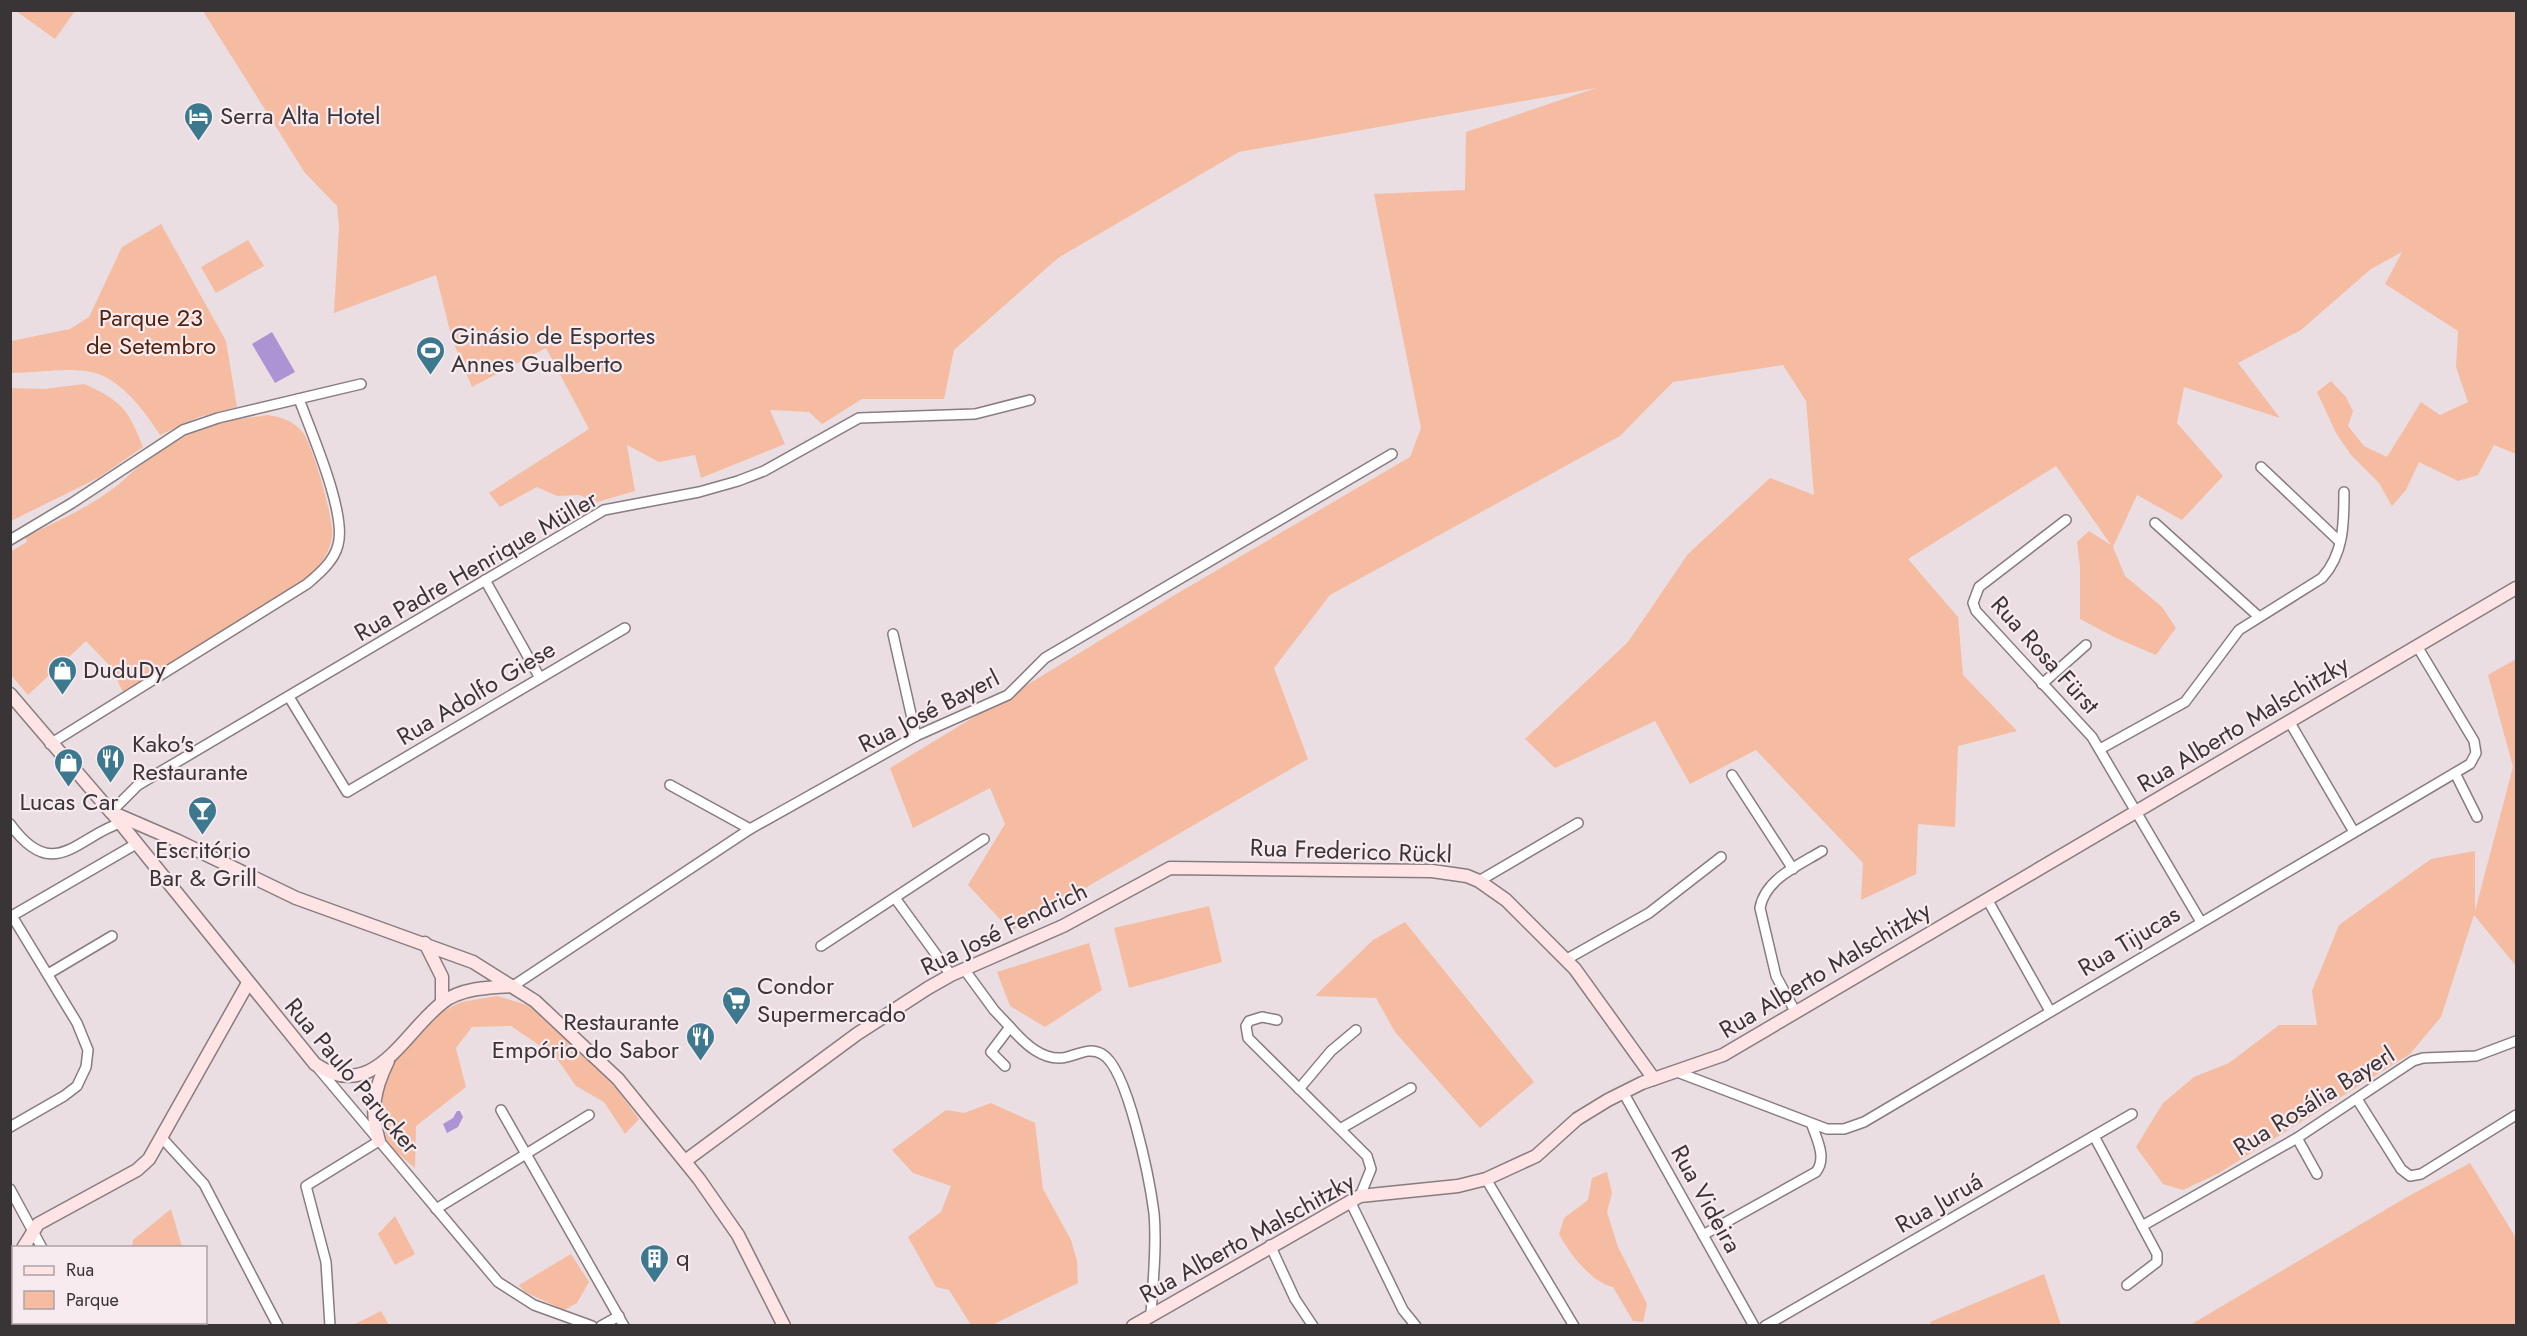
<svg xmlns="http://www.w3.org/2000/svg" width="2527" height="1336" font-family="Jost,sans-serif">
	<style>
		.green { fill: #f5bca2 }
		.water { fill: #ac93d4 }
		.lines { fill: none; stroke-linecap: round; stroke-linejoin: round }
		.street-casing { stroke: #877c80; stroke-width: 12 }
		.secondary-casing { stroke: #877c80; stroke-width: 15 }
		.street { stroke: #fff; stroke-width: 9 }
		.secondary { stroke: #fee4e4; stroke-width: 12 }
		.labels { text-anchor: middle; stroke-width: 4.5; stroke-linejoin: round; paint-order: stroke }
		.poi-label { font-size: 24px; fill: #393436; stroke: #f8ebf0; text-anchor: start }
		.park-label { font-size: 24px; fill: #51230c; stroke: #f8ebf0 }
		.street-label { font-size: 24px; fill: #393436; stroke: #f8ebf0 }
	</style>
	<rect width="100%" height="100%" fill="#eadee2"/>
	<!-- green -->
	<g class="green">
		<path d="M16,11H75L55,39Z"/>
		<path d="M203,11H2516V454L2494,445L2478,475L2458,481L2419,462L2406,490L2392,506L2379,483L2351,455L2336,433L2317,392L2331,381L2346,397L2353,411L2348,426L2364,446L2387,457L2421,402L2440,415L2468,402L2456,367L2458,331L2385,284L2402,252L2371,269L2301,330L2238,363L2280,418L2184,387L2177,423L2223,476L2182,520L2137,495L2113,547L2125,576L2162,607L2176,628L2156,655L2116,638L2080,619V566L2077,542L2089,531L2111,545L2056,466L1908,559L1958,617L1963,675L2017,731L1958,746L1955,827L1918,824L1916,874L1861,900L1863,863L1756,750L1690,784L1655,721L1555,768L1525,739L1628,642L1688,554L1770,478L1814,495L1806,401L1783,365L1673,382L1620,436L1330,595L1274,668L1308,759L1011,931L968,885L1005,824L990,788L913,828L890,768L1178,593L1410,457L1421,428L1374,194L1465,190L1466,132L1596,88L1239,152L1058,258L954,350L944,399H862L822,424L809,412L770,410L785,444L701,478L695,455L659,462L627,445L635,491L597,502L579,495L557,496L537,487L500,507L489,493L589,429L546,348L472,387L452,339L436,275L334,313L339,227L337,206L305,173Z"/>
		<path d="M161,224L226,341L237,407L199,417L160,435C143,409 118,374 85,371C63,368 33,373 11,373V341L70,329L89,317L122,247Z"/>
		<path d="M248,240L264,266L216,293L201,267Z"/>
		<path d="M84,384C122,401 128,409 143,447L98,478L11,521V388L44,389Z"/>
		<path d="M268,415C283,417 295,422 304,434C313,447 335,522 332,537C330,554 317,569 305,580L123,692L110,666L86,641L28,695L11,675L10,552L27,542L25,537C56,522 90,507 118,485C139,467 161,443 187,431C211,420 242,419 268,415Z"/>
		<path d="M2516,659V966L2474,915L2441,1017L2410,1054L2219,1173L2183,1190L2163,1184L2136,1147L2163,1103L2194,1077L2229,1063L2279,1025H2317L2312,991L2339,925L2431,859L2475,851V911L2513,767L2488,675Z"/>
		<path d="M1209,906L1222,962L1129,988L1114,928Z"/>
		<path d="M1405,922L1534,1082L1480,1128L1395,1032L1376,998L1315,996L1373,940Z"/>
		<path d="M1089,943L1102,990L1045,1027L1010,1006L997,972Z"/>
		<path d="M497,996L533,1007L616,1088L639,1119L625,1134L604,1102L576,1086L555,1056L511,1026L472,1027L456,1048L466,1087L416,1126L415,1168L388,1145L382,1120L383,1089L394,1063L440,1013L461,1002Z"/>
		<path d="M991,1103L1035,1123L1043,1189L1071,1240L1077,1261L1078,1283L992,1325H971L949,1290L936,1287L908,1237L941,1212L951,1186L913,1173L892,1150L946,1110L964,1113Z"/>
		<path d="M2470,1163L2516,1238V1325H2190L2407,1197Z"/>
		<path d="M1607,1172L1612,1193L1607,1212L1618,1247L1647,1304L1643,1322L1633,1321L1613,1287C1592,1283 1569,1253 1559,1234L1564,1218L1588,1200L1592,1178Z"/>
		<path d="M171,1209L182,1247H132L133,1240Z"/>
		<path d="M395,1216L415,1254L395,1265L378,1234Z"/>
		<path d="M571,1254L589,1282L577,1303L564,1310L525,1292L519,1285Z"/>
		<path d="M2044,1274L2061,1325H1931L1930,1322Z"/>
		<path d="M381,1311L389,1325H353Z"/>
	</g>
	<!-- water -->
	<g class="water">
		<path d="M272,332L295,372L275,383L252,344Z"/>
		<path d="M457,1111H460L463,1117L458,1127L447,1133L443,1124L453,1118Z"/>
	</g>
	<g class="lines">
		<defs>
			<g id="street">
				<path d="M2261,467L2340,542"/>
				<path d="M2066,520L1979,587L1973,603L1976,611L2092,737L2201,922"/>
				<path d="M2155,523L2258,616"/>
				<path d="M10,540L72,503L183,430L218,418L361,384"/>
				<path d="M485,580L540,678"/>
				<path d="M893,634L916,736"/>
				<path d="M2042,684L2086,645"/>
				<path d="M289,697L347,792L625,628"/>
				<path d="M2289,721L2354,832"/>
				<path d="M50,744L307,584C320,573 334,561 338,545C347,513 311,432 299,399"/>
				<path d="M2100,749L2185,702L2239,630L2322,578C2344,554 2344,523 2344,492"/>
				<path d="M2455,773L2477,817"/>
				<path d="M1732,775L1793,869"/>
				<path d="M670,785L750,829"/>
				<path d="M111,812L138,785L604,510L699,492L738,481L764,471L859,418L975,414L1030,400"/>
				<path d="M10,824C55,886 78,834 124,822"/>
				<path d="M1479,881L1578,823"/>
				<path d="M895,898L951,975"/>
				<path d="M1987,899L2050,1011"/>
				<path d="M10,917L136,844"/>
				<path d="M821,946L984,839"/>
				<path d="M1567,959L1649,913L1721,857"/>
				<path d="M964,969L994,1010L1010,1027L991,1052L1005,1066"/>
				<path d="M48,974L112,936"/>
				<path d="M513,986L750,829L916,736L1008,695L1045,658L1392,454"/>
				<path d="M1796,1013L1776,976L1760,908C1765,879 1799,865 1822,851"/>
				<path d="M1277,1020L1262,1017L1249,1021L1246,1026L1248,1038L1367,1156L1371,1169L1360,1196"/>
				<path d="M1010,1027C1024,1043 1044,1063 1067,1057C1079,1054 1090,1047 1102,1054C1128,1068 1150,1182 1154,1213C1157,1246 1153,1281 1151,1314"/>
				<path d="M318,1068L498,1282L534,1305L592,1326"/>
				<path d="M1677,1072L1827,1129H1844L1864,1122L2470,764L2476,753L2474,741L2417,646"/>
				<path d="M1299,1089L1331,1051L1356,1030"/>
				<path d="M1623,1092L1754,1326"/>
				<path d="M2357,1099L2401,1169L2410,1176L2421,1174L2516,1115"/>
				<path d="M501,1110L526,1154L589,1115"/>
				<path d="M10,1127L64,1096L77,1086L86,1067L88,1050L77,1023L12,916"/>
				<path d="M1340,1129L1411,1088"/>
				<path d="M2094,1136L2157,1254V1262L2127,1285"/>
				<path d="M162,1138L204,1184L278,1326"/>
				<path d="M2297,1138L2317,1174"/>
				<path d="M1486,1179L1574,1326"/>
				<path d="M10,1189L42,1248"/>
				<path d="M1350,1201L1403,1310L1416,1326"/>
				<path d="M436,1209L526,1154L624,1326"/>
				<path d="M2142,1226L2297,1138L2413,1061L2423,1058L2476,1056L2516,1041"/>
				<path d="M1703,1235L1816,1172C1827,1158 1817,1140 1812,1125"/>
				<path d="M1270,1245L1295,1299L1313,1326"/>
				<path d="M84,1322L86,1326"/>
				<path d="M330,1326L326,1262L306,1186L379,1141"/>
				<path d="M601,1326L619,1316"/>
				<path d="M1765,1326L2132,1114"/>
			</g>
			<g id="secondary">
				<path d="M10,694L111,812L178,841L296,898L473,962L535,1001L618,1079L699,1179L738,1235L784,1326"/>
				<path d="M113,814L315,1064C374,1104 403,1033 442,1003C460,988 491,987 513,986"/>
				<path d="M425,943L442,977V1002"/>
				<path d="M379,1141C370,1111 374,1089 388,1061"/>
				<path d="M685,1161L857,1034L928,988L951,975L1063,926L1170,868L1432,871L1467,876L1479,881L1506,900L1575,969L1654,1079"/>
				<path d="M23,1248L38,1224L137,1170L149,1159L248,983"/>
				<path d="M10,1274L14,1267"/>
				<path d="M1133,1326L1360,1196L1458,1186L1486,1179L1536,1156L1577,1119L1608,1100L1642,1083L1723,1055L2516,588"/>
			</g>
		</defs>
		<!-- street casing -->
		<use href="#street" class="street-casing"/>
		<!-- secondary casing -->
		<use href="#secondary" class="secondary-casing"/>
		<!-- street -->
		<use href="#street" class="street"/>
		<!-- secondary -->
		<use href="#secondary" class="secondary"/>
	</g>
	<!-- icons -->
	<defs>
		<symbol id="hotel-pin" viewBox="-11 -11 22 30"><path d="M0 17L-7.5 6A9.5 9.5 0 1 1 7.5 6Z" fill="#3c798f" stroke="#f8ebf0"/><path d="M-6-4.5h1.5V1H6V5H4.5V3h-9V5H-6ZM-4 0a1.8 1.8 0 1 1 3.6 0ZM.5 0V-2.5h3Q6-2.5 6 0Z" fill="#fff"/></symbol>
		<symbol id="stadium-pin" viewBox="-11 -11 22 30"><path d="M0 17L-7.5 6A9.5 9.5 0 1 1 7.5 6Z" fill="#3c798f" stroke="#f8ebf0"/><path d="M0-5a6.5 5 0 1 0 0 10a6.5 5 0 1 0 0-10ZM-3.5-1.8h7v3.6h-7Z" fill="#fff"/></symbol>
		<symbol id="shop-pin" viewBox="-11 -11 22 30"><path d="M0 17L-7.5 6A9.5 9.5 0 1 1 7.5 6Z" fill="#3c798f" stroke="#f8ebf0"/><path d="M-5-2.5h2.3a2.7 3.5 0 0 1 5.4 0H5L5.5 6h-11ZM-1.5-2.5h3a1.5 2.3 0 0 0-3 0Z" fill="#fff"/></symbol>
		<symbol id="restaurant-pin" viewBox="-11 -11 22 30"><path d="M0 17L-7.5 6A9.5 9.5 0 1 1 7.5 6Z" fill="#3c798f" stroke="#f8ebf0"/><path d="M-5-6h1v4h1v-4h1v4h1v-4h1v5L-1.5 .5V6h-2V.5L-5-1ZM5-6V6H3V1.5H1.5Q1.5-4 5-6Z" fill="#fff"/></symbol>
		<symbol id="bar-pin" viewBox="-11 -11 22 30"><path d="M0 17L-7.5 6A9.5 9.5 0 1 1 7.5 6Z" fill="#3c798f" stroke="#f8ebf0"/><path d="M-6-5H6L.8 .8V4.5H3.5V6h-7V4.5H-.8V.8Z" fill="#fff"/></symbol>
		<symbol id="supermarket-pin" viewBox="-11 -11 22 30"><path d="M0 17L-7.5 6A9.5 9.5 0 1 1 7.5 6Z" fill="#3c798f" stroke="#f8ebf0"/><path d="M-6-5.5h2.5l.6 2H6L4.5 2H-2.5L-4.4-4H-6ZM-1.5 3.2a1.3 1.3 0 1 0 .1 0ZM3 3.2a1.3 1.3 0 1 0 .1 0Z" fill="#fff"/></symbol>
		<symbol id="building-pin" viewBox="-11 -11 22 30"><path d="M0 17L-7.5 6A9.5 9.5 0 1 1 7.5 6Z" fill="#3c798f" stroke="#f8ebf0"/><path d="M-4-6H4V6H1V3H-1V6H-4ZM-2.5-4.3h1.7v1.8h-1.7ZM.8-4.3h1.7v1.8H.8ZM-2.5-1h1.7V.8h-1.7ZM.8-1h1.7V.8H.8Z" fill="#fff"/></symbol>
	</defs>
	<g fill-rule="evenodd">
		<use href="#hotel-pin" x="182" y="100" width="33" height="45"/>
		<use href="#stadium-pin" x="414" y="334" width="33" height="45"/>
		<use href="#shop-pin" x="46" y="654" width="33" height="45"/>
		<use href="#restaurant-pin" x="94" y="742" width="33" height="45"/>
		<use href="#shop-pin" x="52" y="746" width="33" height="45"/>
		<use href="#bar-pin" x="186" y="794" width="33" height="45"/>
		<use href="#supermarket-pin" x="720" y="984" width="33" height="45"/>
		<use href="#restaurant-pin" x="684" y="1020" width="33" height="45"/>
		<use href="#building-pin" x="638" y="1242" width="33" height="45"/>
	</g>
	<g class="labels">
		<!-- poi labels -->
		<g class="poi-label">
			<text x="220" y="124">Serra Alta Hotel</text>
			<text x="451" y="344">Ginásio de Esportes<tspan x="451" dy="28">Annes Gualberto</tspan></text>
			<text x="83" y="678">DuduDy</text>
			<text x="132" y="752">Kako's<tspan x="132" dy="28">Restaurante</tspan></text>
			<text x="69" y="810" text-anchor="middle">Lucas Car</text>
			<text x="203" y="858" text-anchor="middle">Escritório<tspan x="203" dy="28">Bar &amp; Grill</tspan></text>
			<text x="757" y="994">Condor<tspan x="757" dy="28">Supermercado</tspan></text>
			<text x="679" y="1030" text-anchor="end">Restaurante<tspan x="679" dy="28">Empório do Sabor</tspan></text>
			<text x="676" y="1266">q</text>
		</g>
		<!-- park labels -->
		<g class="park-label">
			<text x="151" y="326">Parque 23<tspan x="151" dy="28">de Setembro</tspan></text>
		</g>
		<!-- street labels -->
		<g class="street-label">
			<text transform="translate(476 566) rotate(-30)" y="8">Rua Padre Henrique Müller</text>
			<text transform="translate(2045 655) rotate(48)" y="8">Rua Rosa Fürst</text>
			<text transform="translate(476 693) rotate(-31)" y="8">Rua Adolfo Giese</text>
			<text transform="translate(929 711) rotate(-27)" y="8">Rua José Bayerl</text>
			<text transform="translate(2243 724) rotate(-31)" y="8">Rua Alberto Malschitzky</text>
			<text transform="translate(1351 851) rotate(2)" y="8">Rua Frederico Rückl</text>
			<text transform="translate(1004 929) rotate(-26)" y="8">Rua José Fendrich</text>
			<text transform="translate(2129 941) rotate(-31)" y="8">Rua Tijucas</text>
			<text transform="translate(1825 970) rotate(-31)" y="8">Rua Alberto Malschitzky</text>
			<text transform="translate(352 1076) rotate(50)" y="8">Rua Paulo Parucker</text>
			<text transform="translate(2314 1101) rotate(-32)" y="8">Rua Rosália Bayerl</text>
			<text transform="translate(1706 1199) rotate(61)" y="8">Rua Videira</text>
			<text transform="translate(1939 1203) rotate(-30)" y="8">Rua Juruá</text>
			<text transform="translate(1247 1238) rotate(-29)" y="8">Rua Alberto Malschitzky</text>
		</g>
	</g>
	<!-- border -->
	<rect width="2527" height="1336" fill="none" stroke="#393436" stroke-width="24"/>
	<!-- legend -->
	<rect x="12" y="1246" width="195" height="78" fill="#f8ebf0" stroke="#aca2a6" stroke-width="1.5"/>
	<rect x="24" y="1266" width="30" height="9" fill="#fee4e4" stroke="#aca2a6" stroke-width="1.5"/>
	<text x="66" y="1276" font-size="18" fill="#393436">Rua</text>
	<rect x="24" y="1291" width="30" height="18" fill="#f5bca2" stroke="#aca2a6" stroke-width="1.5"/>
	<text x="66" y="1306" font-size="18" fill="#393436">Parque</text>
</svg>
